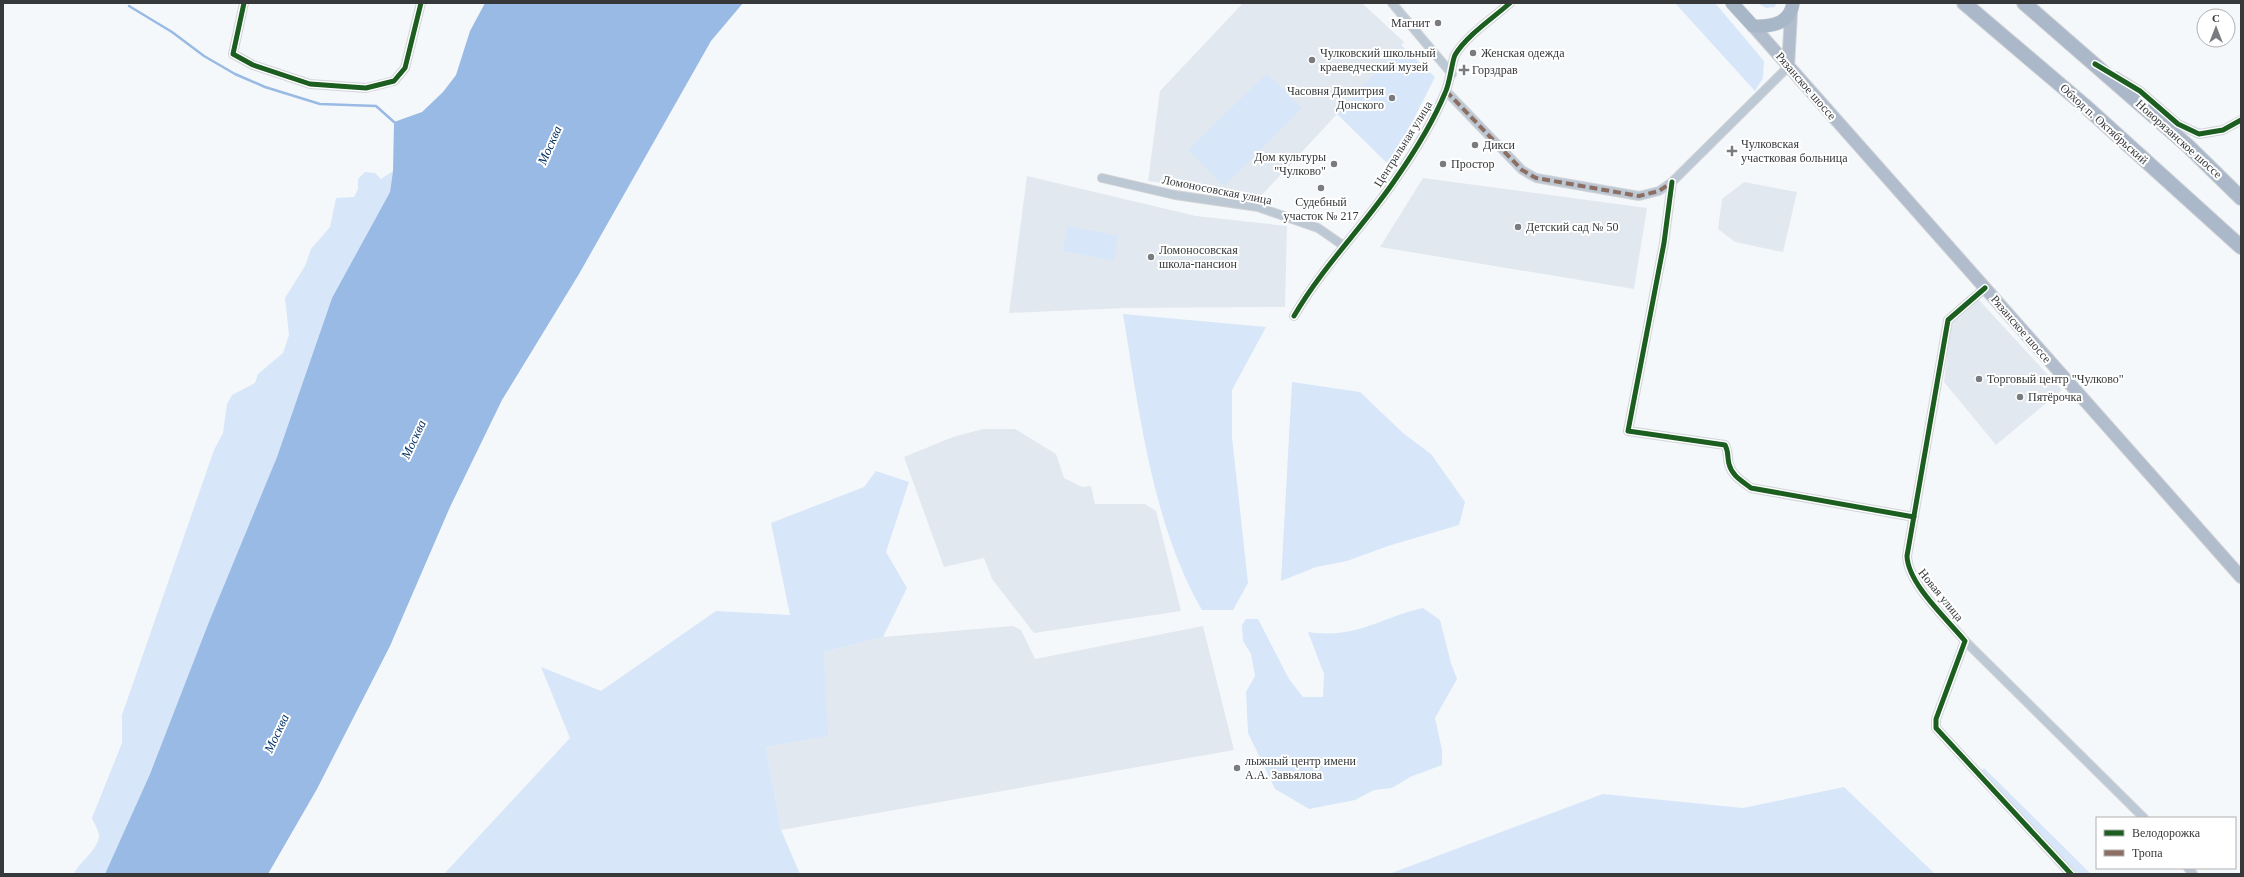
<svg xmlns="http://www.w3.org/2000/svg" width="2244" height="877" font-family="'Times New Roman',serif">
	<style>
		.built { fill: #e2e8ef }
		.green { fill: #d7e6f8 }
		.water { fill: #99bae4 }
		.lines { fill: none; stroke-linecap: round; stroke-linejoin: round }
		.stream { stroke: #99bae4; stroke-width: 2.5 }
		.minor-casing { stroke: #d3d5d7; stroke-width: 10 }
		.secondary-casing { stroke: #d3d5d7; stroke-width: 14 }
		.primary-casing { stroke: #d3d5d7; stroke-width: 14 }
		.trunk-casing { stroke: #d3d5d7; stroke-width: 16 }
		.minor { stroke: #bdc8d5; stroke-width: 8 }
		.secondary { stroke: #b1bdcd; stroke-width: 12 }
		.primary { stroke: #a8b7c8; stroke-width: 13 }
		.trunk { stroke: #aab8c9; stroke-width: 14 }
		.quiet { stroke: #8d6e63; stroke-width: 4; stroke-dasharray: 8 4; stroke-linecap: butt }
		.cycleway-casing { stroke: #fff; stroke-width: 8 }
		.cycleway { stroke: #1b5e20; stroke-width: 5 }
		.poi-dot { fill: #797b7e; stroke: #fff; stroke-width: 1.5 }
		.labels { text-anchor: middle; stroke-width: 4; stroke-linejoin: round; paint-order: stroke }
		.poi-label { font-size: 12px; fill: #36383a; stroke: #fff; text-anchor: start }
		.street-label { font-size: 12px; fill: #36383a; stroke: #fff }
		.water-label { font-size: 13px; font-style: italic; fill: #003266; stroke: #fff }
	</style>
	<rect width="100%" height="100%" fill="#f5f8fb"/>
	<!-- built -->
	<g class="built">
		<path d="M1243,3H1362L1404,42L1259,198L1148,181L1160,91Z"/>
		<path d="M1027,176L1196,216L1287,226L1285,307L1126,308L1009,313Z"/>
		<path d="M1423,178L1647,208L1634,289L1380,247Z"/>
		<path d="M1744,182L1797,192L1783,252L1735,242L1718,229L1722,199Z"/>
		<path d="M1978,299L2062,390L1996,445L1944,382L1951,322Z"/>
		<path d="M983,429H1015L1056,454L1064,478L1082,487L1091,486L1095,504H1145L1156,511L1181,611L1034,633L992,579L984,558L944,567L904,457L953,437Z"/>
		<path d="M1013,626L1021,630L1035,659L1203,626L1234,750L781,830L766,747L827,736L824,652L883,637Z"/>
	</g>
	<!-- green -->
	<g class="green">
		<path d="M1675,3H1715L1764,61L1763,78L1755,91Z"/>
		<path d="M1757,3H1776L1775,7L1766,8Z"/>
		<path d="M1401,45L1435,77L1390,166L1337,114Z"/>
		<path d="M1267,73L1302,108L1224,186L1188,150Z"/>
		<path d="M393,171L390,192L332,298L277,457L150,774L105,874H74C80,861 98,850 99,836C99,831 94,823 92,818L122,743V715L214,450L223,433L227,404L232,395L255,383L258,374L283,353L289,335L285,298L305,266L311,249L330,227L336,198L354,197L358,189V179L365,172L375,173L381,179Z"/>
		<path d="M1068,226L1118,236L1114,261L1063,251Z"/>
		<path d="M1123,314L1266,327L1232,390V437L1248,583L1233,610H1202C1152,524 1139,410 1123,314Z"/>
		<path d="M1292,382L1360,392L1403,433L1431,454L1465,502L1459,525L1388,546L1347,561L1316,567L1281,581Z"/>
		<path d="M876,471L909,482L886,552L907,588L883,637L824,652L828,736L766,747L781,830L800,874H444L570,738L541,667L601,691L716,611L790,615L771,523L864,487Z"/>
		<path d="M1423,608L1440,620L1451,663L1457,679L1435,718L1442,750V765L1410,777L1392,788L1374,790L1355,800L1309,809L1275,789L1248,733L1246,692L1255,676L1251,654L1243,641L1242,625L1246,619H1258L1289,679L1303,697H1323L1324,674L1308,632C1357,639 1379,618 1423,608Z"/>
		<path d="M1984,768L2091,874H2078L1978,773Z"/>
		<path d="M1844,787L1935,874H1389L1603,794L1743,808Z"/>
	</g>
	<!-- water -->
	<path class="water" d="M485,3H743L711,41L579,274L502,400L450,507L390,646L317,789L268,874H105L150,774L209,622L277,457L332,298L390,192L393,171L394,122L422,112L443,92L456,75L470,31Z"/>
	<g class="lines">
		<!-- stream -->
		<path class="stream" d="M129,6L172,32L204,56L235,74L265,87L320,104L376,106L394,122"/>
		<defs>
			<g id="minor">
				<path d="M244,3L233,54L253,65L310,84L366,88L394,81L405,68L421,3"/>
				<path d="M1392,3L1452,74"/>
				<path d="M2116,76L2140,91L2178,124L2199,134L2223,130L2241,120"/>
				<path d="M1446,91L1522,170L1536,178L1639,196L1659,191L1672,182L1788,67"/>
				<path d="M1102,178L1175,195L1258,207L1318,228L1344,246"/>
				<path d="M1672,182L1664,243L1628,431L1725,445C1729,452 1727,457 1729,464C1732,476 1742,481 1751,488L1914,517"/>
				<path d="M1985,288L1948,320L1907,556C1908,584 1947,619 1965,641L1936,719V728L2071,874"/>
				<path d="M1294,316C1323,266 1365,225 1397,177C1415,151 1433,122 1445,93C1450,83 1452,61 1455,55C1466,36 1493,18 1510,3"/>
				<path d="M1965,641L2144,818"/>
				<path d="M2188,868L2193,874"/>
			</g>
			<g id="secondary">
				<path d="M1753,26L2241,577"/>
				<path d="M1788,67L1791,14"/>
			</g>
			<path id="primary" d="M1732,3L1753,26C1771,27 1790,24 1793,3"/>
			<g id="trunk">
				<path d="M1964,3L2084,105L2241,247"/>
				<path d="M2024,3L2188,146L2241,198"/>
			</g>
		</defs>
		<!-- minor casing -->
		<use href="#minor" class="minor-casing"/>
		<!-- secondary casing -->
		<use href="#secondary" class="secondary-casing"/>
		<!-- primary casing -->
		<use href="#primary" class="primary-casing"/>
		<!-- trunk casing -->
		<use href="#trunk" class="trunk-casing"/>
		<!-- minor -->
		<use href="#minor" class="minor"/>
		<!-- secondary -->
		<use href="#secondary" class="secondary"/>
		<!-- primary -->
		<use href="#primary" class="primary"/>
		<!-- trunk -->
		<use href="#trunk" class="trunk"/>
		<!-- quiet -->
		<path class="quiet" d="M1446,91L1522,170L1536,178L1639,196L1659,191L1672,182"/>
		<defs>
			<g id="cycleway">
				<path d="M244,3L233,54L253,65L310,84L366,88L394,81L405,68L421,3"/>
				<path d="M2095,64L2140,91L2178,124L2199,134L2223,130L2241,120"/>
				<path d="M1672,182L1664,243L1628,431L1725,445C1729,452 1727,457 1729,464C1732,476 1742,481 1751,488L1914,517"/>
				<path d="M1985,288L1948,320L1907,556C1908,584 1947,619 1965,641L1936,719V728L2071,874"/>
				<path d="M1294,316C1323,266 1365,225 1397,177C1415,151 1433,122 1445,93C1450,83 1452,61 1455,55C1466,36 1493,18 1510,3"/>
			</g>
		</defs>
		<!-- cycleway casing -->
		<use href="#cycleway" class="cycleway-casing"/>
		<!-- cycleway -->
		<use href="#cycleway" class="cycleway"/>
	</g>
	<!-- markers -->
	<g class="poi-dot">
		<circle cx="1438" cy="23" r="4"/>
		<circle cx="1473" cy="53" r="4"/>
		<circle cx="1312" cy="60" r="4"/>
		<path d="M1462 64h4v4h4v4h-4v4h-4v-4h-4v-4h4z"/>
		<circle cx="1392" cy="98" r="4"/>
		<circle cx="1475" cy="145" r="4"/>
		<path d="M1730 145h4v4h4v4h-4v4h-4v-4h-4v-4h4z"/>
		<circle cx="1334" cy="164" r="4"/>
		<circle cx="1443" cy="164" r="4"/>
		<circle cx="1321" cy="188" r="4"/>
		<circle cx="1518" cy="227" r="4"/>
		<circle cx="1151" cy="257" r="4"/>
		<circle cx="1979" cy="379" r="4"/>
		<circle cx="2020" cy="397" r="4"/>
		<circle cx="1237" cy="768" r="4"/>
	</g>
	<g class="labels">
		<!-- poi labels -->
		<g class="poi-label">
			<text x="1430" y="27" text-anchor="end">Магнит</text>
			<text x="1320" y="57">Чулковский школьный<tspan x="1320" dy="14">краеведческий музей</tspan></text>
			<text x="1481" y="57">Женская одежда</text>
			<text x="1472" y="74">Горздрав</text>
			<text x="1384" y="95" text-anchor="end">Часовня Димитрия<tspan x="1384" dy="14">Донского</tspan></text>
			<text x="1741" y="148">Чулковская<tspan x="1741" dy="14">участковая больница</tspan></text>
			<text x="1483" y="149">Дикси</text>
			<text x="1326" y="161" text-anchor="end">Дом культуры<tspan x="1326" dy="14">"Чулково"</tspan></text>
			<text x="1451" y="168">Простор</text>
			<text x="1321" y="206" text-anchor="middle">Судебный<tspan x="1321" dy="14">участок № 217</tspan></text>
			<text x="1526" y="231">Детский сад № 50</text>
			<text x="1159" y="254">Ломоносовская<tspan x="1159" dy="14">школа-пансион</tspan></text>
			<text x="1987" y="383">Торговый центр "Чулково"</text>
			<text x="2028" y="401">Пятёрочка</text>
			<text x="1245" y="765">лыжный центр имени<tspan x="1245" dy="14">А.А. Завьялова</tspan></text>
		</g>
		<!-- street labels -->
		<g class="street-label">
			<text transform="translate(1806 86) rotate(49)" y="4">Рязанское шоссе</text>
			<text transform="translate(2104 124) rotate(42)" y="4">Обход п. Октябрьский</text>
			<text transform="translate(2179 139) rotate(42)" y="4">Новорязанское шоссе</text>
			<text transform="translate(1403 144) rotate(-58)" y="4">Центральная улица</text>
			<text transform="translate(1217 190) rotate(11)" y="4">Ломоносовская улица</text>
			<text transform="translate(2021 329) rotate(49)" y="4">Рязанское шоссе</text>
			<text transform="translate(1941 595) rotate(51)" y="4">Новая улица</text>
		</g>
		<!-- water labels -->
		<g class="water-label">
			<text transform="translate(549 145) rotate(-66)" y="5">Москва</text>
			<text transform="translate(413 439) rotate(-65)" y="5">Москва</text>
			<text transform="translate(276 733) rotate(-65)" y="5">Москва</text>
		</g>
	</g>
	<!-- border -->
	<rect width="2244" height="877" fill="none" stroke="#36383a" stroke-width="8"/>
	<!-- legend -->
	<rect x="2096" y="817" width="140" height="52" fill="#ffffff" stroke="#afafb0"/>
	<rect x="2104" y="830" width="20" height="6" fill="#1b5e20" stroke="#afafb0"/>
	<text x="2132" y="837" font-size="12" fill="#36383a">Велодорожка</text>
	<rect x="2104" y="850" width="20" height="6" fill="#8d6e63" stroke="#afafb0"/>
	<text x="2132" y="857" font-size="12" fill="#36383a">Тропа</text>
	<!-- north arrow -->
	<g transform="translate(2216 28)"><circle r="19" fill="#ffffff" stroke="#afafb0"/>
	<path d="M0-3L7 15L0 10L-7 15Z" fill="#797b7e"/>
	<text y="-6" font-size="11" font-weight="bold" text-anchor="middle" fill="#36383a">С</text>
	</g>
</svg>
